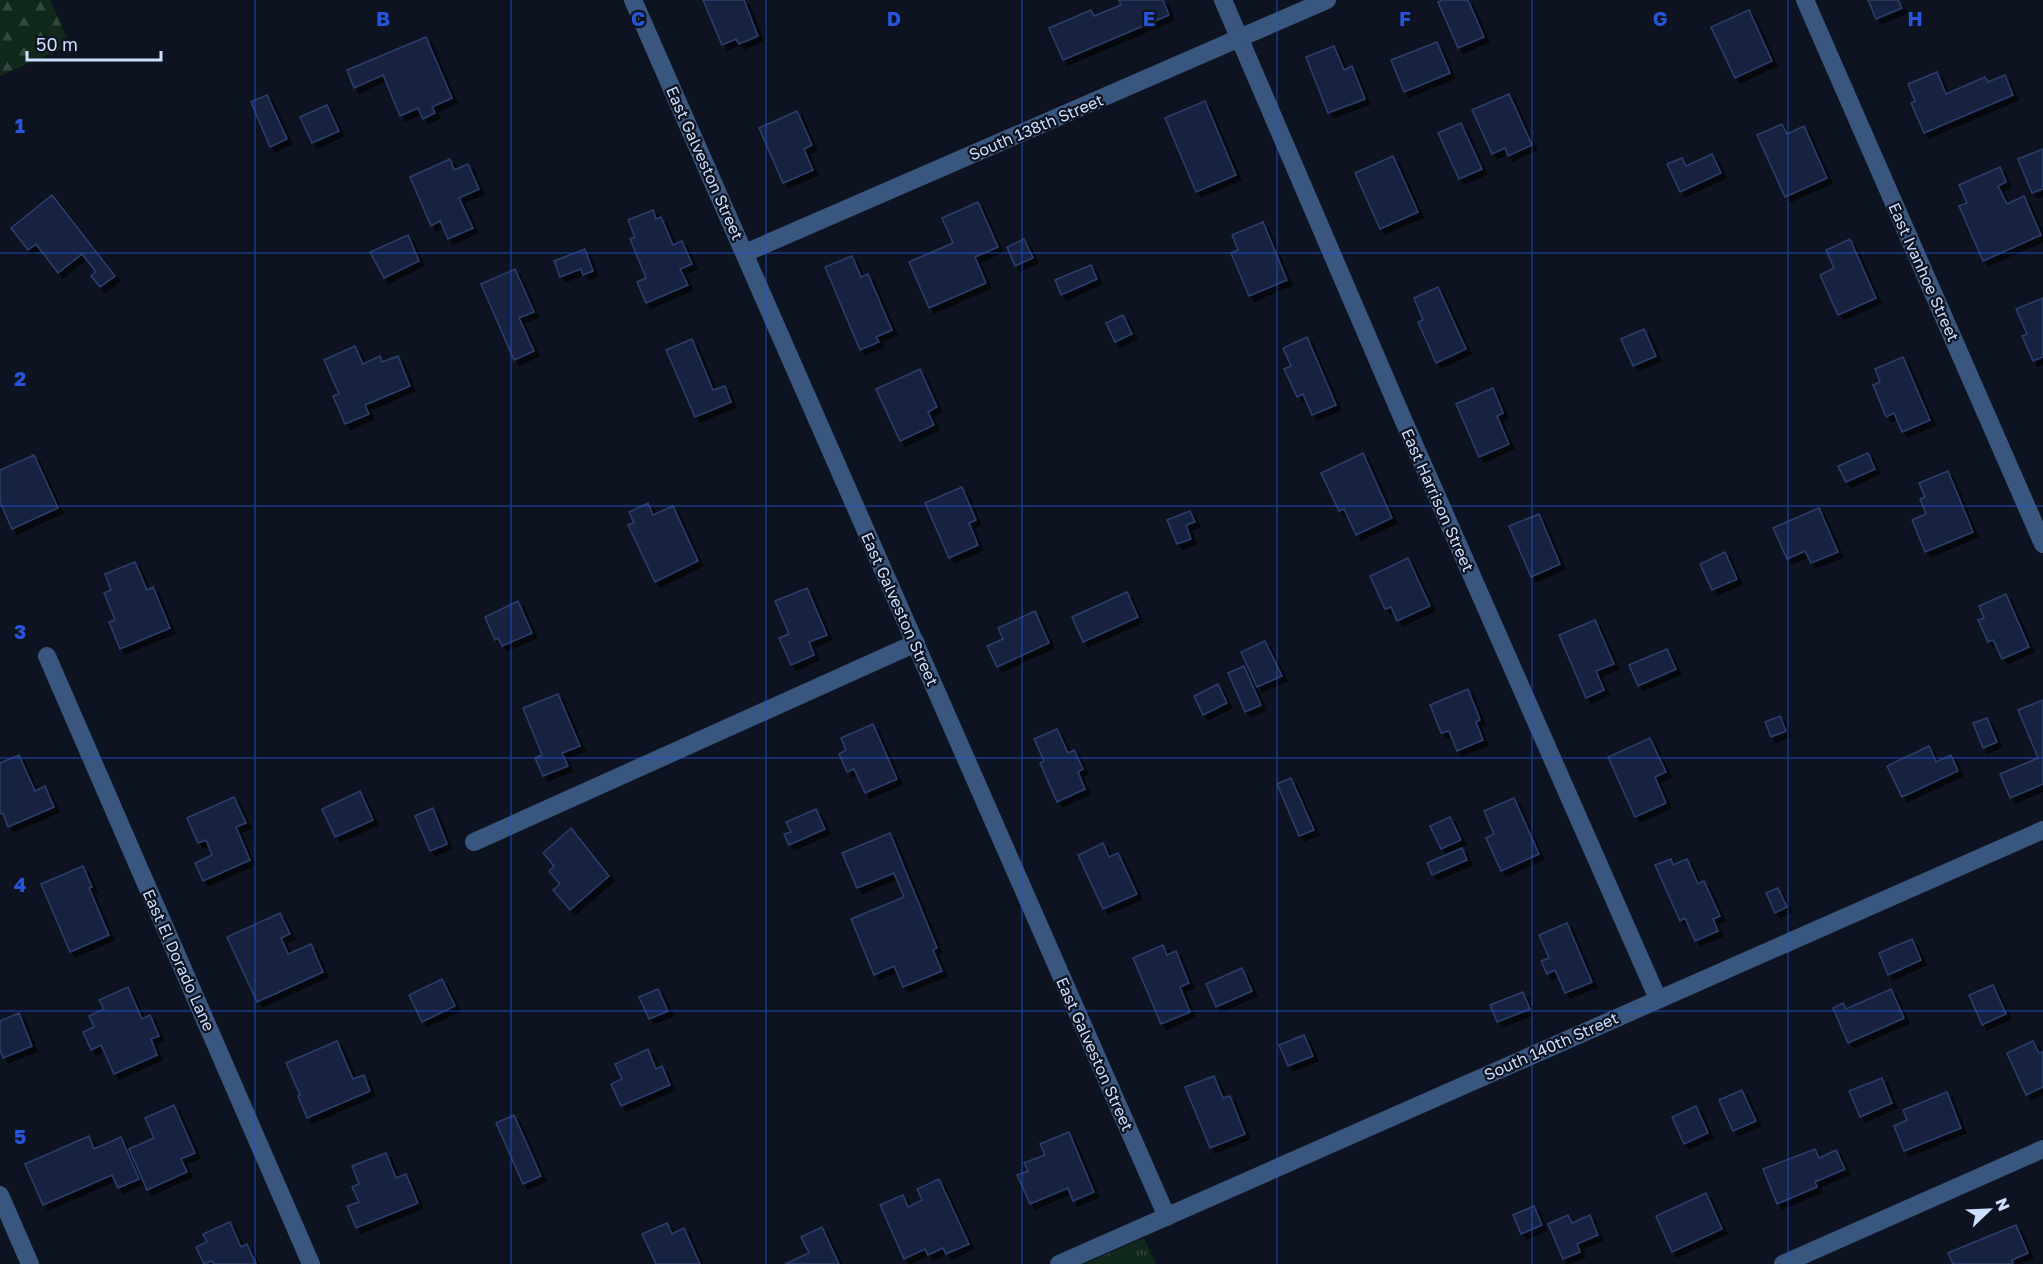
<svg xmlns="http://www.w3.org/2000/svg" width="2043" height="1264" font-family="'Golos Text',sans-serif">
	<style>
		.grass { fill: url(#grass-tufts) }
		.forest { fill: url(#forest-firs) }
		.building { fill: #192440; stroke: #2c3e6c; stroke-width: 1.5; filter: url(#shadow) }
		.lines { fill: none; stroke-linecap: round; stroke-linejoin: round }
		.minor { stroke: #39577e; stroke-width: 18 }
		.grid { fill: none; stroke: #2655da; stroke-width: 1.5; stroke-opacity: 0.55 }
		.labels { text-anchor: middle; stroke-width: 4.5; stroke-linejoin: round; paint-order: stroke }
		.street-label { font-size: 16px; fill: #ccdffe; stroke: #0d1320 }
		.grid-label { font-size: 20px; text-anchor: middle; font-weight: bold; fill: #2655da; stroke: #0d1320; stroke-width: 4.5; stroke-linejoin: round; paint-order: stroke }
	</style>
	<defs>
		<pattern id="grass-tufts" width="24" height="20" patternUnits="userSpaceOnUse" patternTransform="scale(1.5)"><rect width="24" height="20" fill="#10291c"/><path d="M3 7l-1-3M5 7V3M7 7l1-3M15 17l-1-3M17 17v-4M19 17l1-3" fill="none" stroke="#32483e"/></pattern>
		<pattern id="forest-firs" width="22" height="20" patternUnits="userSpaceOnUse" patternTransform="scale(1.5)"><rect width="22" height="20" fill="#10291c"/><path d="M5 1l3.5 6h-7zM16 11l3.5 6h-7z" fill="#32483e"/></pattern>
		<filter id="shadow"><feDropShadow dx="5" dy="5" stdDeviation="0" flood-color="#0009"/></filter>
	</defs>
	<rect width="100%" height="100%" fill="#0d1320"/>
	<!-- grass -->
	<path class="grass" d="M1144,1238L1156,1264H1084Z"/>
	<!-- forest -->
	<path class="forest" d="M0,0H50L70,45L0,76Z"/>
	<!-- building -->
	<g class="building">
		<path d="M703,0H744L758,36L739,44L736,39L722,45Z"/>
		<path d="M1119,0H1163L1169,15L1063,60L1049,28L1091,10L1094,16L1121,5Z"/>
		<path d="M1442,0H1468L1484,37L1458,48L1438,2Z"/>
		<path d="M1868,0H1898L1902,8L1876,19Z"/>
		<path d="M1749,10L1772,61L1735,78L1711,27Z"/>
		<path d="M426,37L452,98L432,107L435,113L423,119L418,108L400,116L383,75L354,88L347,70Z"/>
		<path d="M1437,42L1450,73L1404,92L1391,60Z"/>
		<path d="M1334,46L1344,70L1352,66L1365,99L1328,113L1306,57Z"/>
		<path d="M1937,72L1946,94L1985,77L1988,82L2005,75L2013,95L1924,133L1911,103L1915,101L1908,84Z"/>
		<path d="M1509,94L1532,145L1508,156L1505,148L1492,154L1472,110Z"/>
		<path d="M267,95L287,139L270,147L251,102Z"/>
		<path d="M1205,101L1236,175L1196,192L1165,118Z"/>
		<path d="M327,105L339,131L312,143L300,117Z"/>
		<path d="M797,111L812,145L804,149L813,170L783,183L759,128Z"/>
		<path d="M1461,123L1482,169L1459,179L1438,133Z"/>
		<path d="M1782,124L1787,134L1804,126L1827,178L1785,197L1757,135Z"/>
		<path d="M2043,149V189L2032,193L2018,159Z"/>
		<path d="M1712,154L1721,173L1680,192L1667,164L1682,158L1686,166Z"/>
		<path d="M1393,156L1418,212L1380,229L1355,173Z"/>
		<path d="M450,159L454,170L468,164L479,189L459,198L473,228L448,239L440,221L431,226L410,177Z"/>
		<path d="M2000,167L2006,182L1998,186L2007,204L2024,196L2041,235L1983,261L1959,206L1967,203L1959,185Z"/>
		<path d="M52,195L115,276L100,287L91,276L96,272L82,254L58,273L36,244L28,250L11,228Z"/>
		<path d="M978,202L998,247L975,257L986,283L929,308L909,262L953,243L942,218Z"/>
		<path d="M653,210L656,219L661,217L673,245L682,241L692,264L680,269L688,285L646,303L637,282L646,278L630,239L635,237L628,220Z"/>
		<path d="M1263,222L1287,280L1249,296L1231,253L1238,250L1232,235Z"/>
		<path d="M408,235L419,261L384,278L370,252Z"/>
		<path d="M1024,239L1033,258L1015,266L1007,247Z"/>
		<path d="M1850,239L1876,298L1838,315L1820,275L1834,268L1826,250Z"/>
		<path d="M585,249L593,271L583,275L581,269L560,277L554,261Z"/>
		<path d="M852,256L861,277L868,274L892,330L876,337L879,342L860,350L825,267Z"/>
		<path d="M1091,265L1097,279L1061,295L1055,280Z"/>
		<path d="M515,269L534,312L519,318L534,351L514,360L481,284Z"/>
		<path d="M1438,287L1466,349L1436,363L1418,322L1423,320L1414,298Z"/>
		<path d="M2043,298V357L2033,361L2022,336L2027,334L2016,309Z"/>
		<path d="M1123,315L1132,334L1115,342L1106,323Z"/>
		<path d="M1644,329L1656,356L1633,366L1621,339Z"/>
		<path d="M1307,337L1336,405L1312,415L1303,394L1297,397L1284,369L1291,366L1283,348Z"/>
		<path d="M692,339L713,390L725,386L731,402L695,417L666,350Z"/>
		<path d="M355,346L363,364L380,356L382,362L398,356L410,386L365,405L369,414L345,424L333,396L339,394L324,360Z"/>
		<path d="M1903,357L1930,420L1902,432L1894,413L1886,417L1873,385L1880,382L1875,369Z"/>
		<path d="M920,369L937,407L928,412L934,425L900,441L876,389Z"/>
		<path d="M1493,388L1503,413L1497,416L1509,444L1479,457L1456,404Z"/>
		<path d="M1363,453L1392,518L1356,535L1344,509L1339,511L1321,473Z"/>
		<path d="M1868,453L1875,469L1846,482L1838,466Z"/>
		<path d="M34,455L58,508L12,529L0,502V470Z"/>
		<path d="M1948,471L1973,532L1925,552L1912,520L1926,514L1920,499L1925,497L1919,483Z"/>
		<path d="M962,487L976,520L969,523L978,545L949,558L925,503Z"/>
		<path d="M648,503L653,515L673,506L698,561L655,582L628,525L634,523L629,512Z"/>
		<path d="M1819,508L1838,552L1811,563L1805,551L1787,559L1773,528Z"/>
		<path d="M1190,511L1195,522L1186,525L1191,539L1177,544L1167,520Z"/>
		<path d="M1539,514L1560,564L1531,577L1509,526Z"/>
		<path d="M1725,552L1737,579L1712,590L1700,564Z"/>
		<path d="M1408,558L1430,606L1397,621L1391,607L1385,609L1370,576Z"/>
		<path d="M135,562L147,590L153,587L170,628L120,649L109,622L115,620L104,593L111,590L105,574Z"/>
		<path d="M807,588L827,635L809,642L814,655L791,665L779,638L789,634L775,601Z"/>
		<path d="M1127,592L1138,617L1083,642L1072,617Z"/>
		<path d="M2006,594L2029,647L2002,659L1993,640L1988,642L1978,620L1984,618L1979,606Z"/>
		<path d="M518,601L532,633L502,646L498,638L495,640L485,617Z"/>
		<path d="M1035,611L1049,643L997,667L987,646L1003,639L998,628Z"/>
		<path d="M1595,620L1614,664L1596,671L1604,690L1586,698L1559,635Z"/>
		<path d="M1265,641L1282,676L1257,687L1241,652Z"/>
		<path d="M1667,649L1676,669L1638,686L1629,665Z"/>
		<path d="M1244,666L1261,705L1245,712L1228,673Z"/>
		<path d="M1218,684L1227,703L1203,715L1194,696Z"/>
		<path d="M1468,689L1480,720L1476,722L1483,740L1457,751L1449,731L1441,733L1430,705Z"/>
		<path d="M558,694L580,746L562,753L568,766L543,776L535,758L542,755L523,708Z"/>
		<path d="M2043,700V784L2010,798L2000,774L2038,758L2018,710Z"/>
		<path d="M1780,716L1786,731L1771,737L1765,722Z"/>
		<path d="M1987,718L1997,742L1983,748L1973,723Z"/>
		<path d="M873,724L897,779L865,793L854,769L847,772L839,754L846,750L841,738Z"/>
		<path d="M1057,729L1068,753L1074,750L1083,769L1078,772L1085,789L1057,802L1040,763L1044,761L1034,739Z"/>
		<path d="M1650,738L1666,772L1655,777L1666,803L1635,817L1608,757Z"/>
		<path d="M1929,746L1936,762L1951,755L1958,771L1902,797L1887,766Z"/>
		<path d="M19,755L35,791L45,786L54,807L8,827L3,813L0,814V763Z"/>
		<path d="M1291,778L1314,830L1299,836L1277,784Z"/>
		<path d="M360,791L373,820L335,837L322,809Z"/>
		<path d="M234,797L246,823L236,827L250,860L203,881L195,863L212,855L206,840L198,843L187,818Z"/>
		<path d="M1514,798L1539,854L1501,871L1486,838L1494,834L1484,811Z"/>
		<path d="M433,808L447,844L430,851L415,816Z"/>
		<path d="M816,809L825,829L789,845L784,834L791,832L786,822Z"/>
		<path d="M1450,817L1461,840L1441,849L1430,826Z"/>
		<path d="M571,828L609,876L570,910L553,890L560,884L549,871L554,866L543,853Z"/>
		<path d="M890,833L937,948L933,950L942,971L903,987L894,966L874,975L851,919L904,897L894,873L857,888L842,853Z"/>
		<path d="M1103,843L1109,857L1118,853L1137,894L1103,909L1078,855Z"/>
		<path d="M1462,848L1467,860L1432,875L1427,863Z"/>
		<path d="M1671,859L1673,865L1687,859L1698,884L1704,881L1720,916L1713,919L1718,931L1695,941L1685,918L1680,921L1655,865Z"/>
		<path d="M83,866L92,887L89,888L109,935L70,952L41,884Z"/>
		<path d="M1778,888L1787,907L1775,913L1766,893Z"/>
		<path d="M280,913L290,934L281,938L288,954L311,944L323,972L257,1002L227,937Z"/>
		<path d="M1567,923L1592,982L1565,993L1555,970L1547,974L1541,961L1549,958L1539,935Z"/>
		<path d="M1912,939L1921,960L1888,975L1879,953Z"/>
		<path d="M1163,945L1167,955L1176,951L1189,983L1180,987L1190,1012L1161,1024L1133,958Z"/>
		<path d="M1242,968L1252,991L1216,1007L1206,984Z"/>
		<path d="M442,979L455,1006L422,1022L409,995Z"/>
		<path d="M1993,985L2006,1014L1982,1025L1969,995Z"/>
		<path d="M128,987L142,1019L150,1015L159,1036L151,1039L157,1055L114,1074L101,1045L91,1050L83,1032L94,1027L89,1016L104,1009L99,1000Z"/>
		<path d="M658,989L668,1011L649,1019L639,997Z"/>
		<path d="M1891,989L1904,1018L1848,1043L1833,1008L1843,1003L1846,1009Z"/>
		<path d="M1523,992L1530,1009L1497,1022L1490,1005Z"/>
		<path d="M19,1013L32,1046L3,1058L0,1050V1021Z"/>
		<path d="M1304,1035L1313,1056L1288,1066L1279,1045Z"/>
		<path d="M337,1041L353,1079L364,1075L370,1091L307,1118L298,1096L300,1095L286,1063Z"/>
		<path d="M2033,1041L2039,1053L2043,1052V1087L2026,1095L2007,1053Z"/>
		<path d="M648,1049L656,1069L662,1066L670,1085L621,1106L611,1084L622,1079L615,1064Z"/>
		<path d="M1214,1076L1223,1098L1230,1096L1245,1134L1210,1148L1185,1087Z"/>
		<path d="M1882,1078L1892,1103L1860,1117L1849,1091Z"/>
		<path d="M1742,1090L1756,1121L1733,1131L1719,1100Z"/>
		<path d="M1947,1092L1961,1128L1904,1151L1894,1126L1907,1120L1903,1110Z"/>
		<path d="M174,1105L195,1153L181,1159L187,1172L147,1190L129,1149L154,1138L145,1118Z"/>
		<path d="M1696,1106L1708,1133L1684,1144L1672,1117Z"/>
		<path d="M514,1115L541,1176L523,1184L496,1123Z"/>
		<path d="M1069,1132L1094,1192L1073,1201L1068,1188L1030,1204L1017,1175L1028,1171L1024,1163L1045,1155L1040,1144Z"/>
		<path d="M89,1136L94,1149L121,1137L139,1179L118,1188L112,1175L43,1205L25,1164Z"/>
		<path d="M1815,1149L1819,1158L1836,1150L1845,1169L1815,1182L1817,1187L1777,1204L1763,1169Z"/>
		<path d="M386,1153L396,1178L406,1174L418,1203L356,1228L347,1206L359,1202L352,1187L359,1184L352,1166Z"/>
		<path d="M939,1179L969,1244L946,1254L943,1248L928,1255L925,1249L904,1259L880,1205L903,1195L908,1207L922,1200L917,1189Z"/>
		<path d="M1706,1193L1722,1229L1672,1252L1656,1216Z"/>
		<path d="M1534,1206L1542,1225L1521,1234L1513,1215Z"/>
		<path d="M1568,1215L1572,1223L1590,1215L1598,1235L1577,1244L1580,1252L1563,1259L1548,1224Z"/>
		<path d="M230,1222L241,1247L247,1244L256,1264H214L212,1261L204,1264L196,1247L207,1242L203,1234Z"/>
		<path d="M667,1223L672,1234L684,1228L700,1264H656L642,1234Z"/>
		<path d="M2016,1225L2028,1253L2012,1260L2013,1264H1953L1948,1253Z"/>
		<path d="M822,1227L839,1264H785L809,1253L801,1237Z"/>
	</g>
	<g class="lines">
		<!-- minor -->
		<g class="minor">
			<path d="M633,0L1167,1217"/>
			<path d="M1223,0L1402,417L1658,999"/>
			<path d="M1805,0L2043,544"/>
			<path d="M745,253L1327,0"/>
			<path d="M47,656L311,1264"/>
			<path d="M474,842L916,643"/>
			<path d="M0,1195L30,1264"/>
			<path d="M1059,1264L2043,830"/>
			<path d="M1783,1264L2043,1149"/>
		</g>
	</g>
	<!-- grid -->
	<path class="grid" d="M255,0V1264M511,0V1264M766,0V1264M1022,0V1264M1277,0V1264M1532,0V1264M1788,0V1264M0,253H2043M0,506H2043M0,758H2043M0,1011H2043"/>
	<g class="labels">
		<!-- street labels -->
		<g class="street-label">
			<text transform="translate(1036 127) rotate(-23)" y="6">South 138th Street</text>
			<text transform="translate(705 163) rotate(66)" y="6">East Galveston Street</text>
			<text transform="translate(1924 272) rotate(66)" y="6">East Ivanhoe Street</text>
			<text transform="translate(1438 500) rotate(66)" y="6">East Harrison Street</text>
			<text transform="translate(900 609) rotate(66)" y="6">East Galveston Street</text>
			<text transform="translate(179 960) rotate(66)" y="6">East El Dorado Lane</text>
			<text transform="translate(1551 1046) rotate(-24)" y="6">South 140th Street</text>
			<text transform="translate(1095 1054) rotate(66)" y="6">East Galveston Street</text>
		</g>
	</g>
	<g class="grid-label">
		<text x="383" y="26">B</text>
		<text x="638" y="26">C</text>
		<text x="894" y="26">D</text>
		<text x="1149" y="26">E</text>
		<text x="1405" y="26">F</text>
		<text x="1660" y="26">G</text>
		<text x="1915" y="26">H</text>
		<text x="20" y="133">1</text>
		<text x="20" y="386">2</text>
		<text x="20" y="639">3</text>
		<text x="20" y="892">4</text>
		<text x="20" y="1144">5</text>
	</g>
	<!-- north arrow -->
	<g transform="translate(1989 1210) rotate(67)" stroke="#0d1320" stroke-width="4.5" paint-order="stroke">
	<path d="M0-4.5L10 22L0 15L-10 22Z" fill="#ccdffe"/>
	<text y="-9" font-size="16" font-weight="bold" text-anchor="middle" fill="#ccdffe">N</text>
	</g>
	<!-- scale -->
	<path d="M27 51v9h134v-9" fill="none" stroke="#ccdffe" stroke-width="3"/>
	<text x="36" y="51" font-size="18" fill="#ccdffe" stroke="#0d1320" stroke-width="4.5" paint-order="stroke">50 m</text>
</svg>
